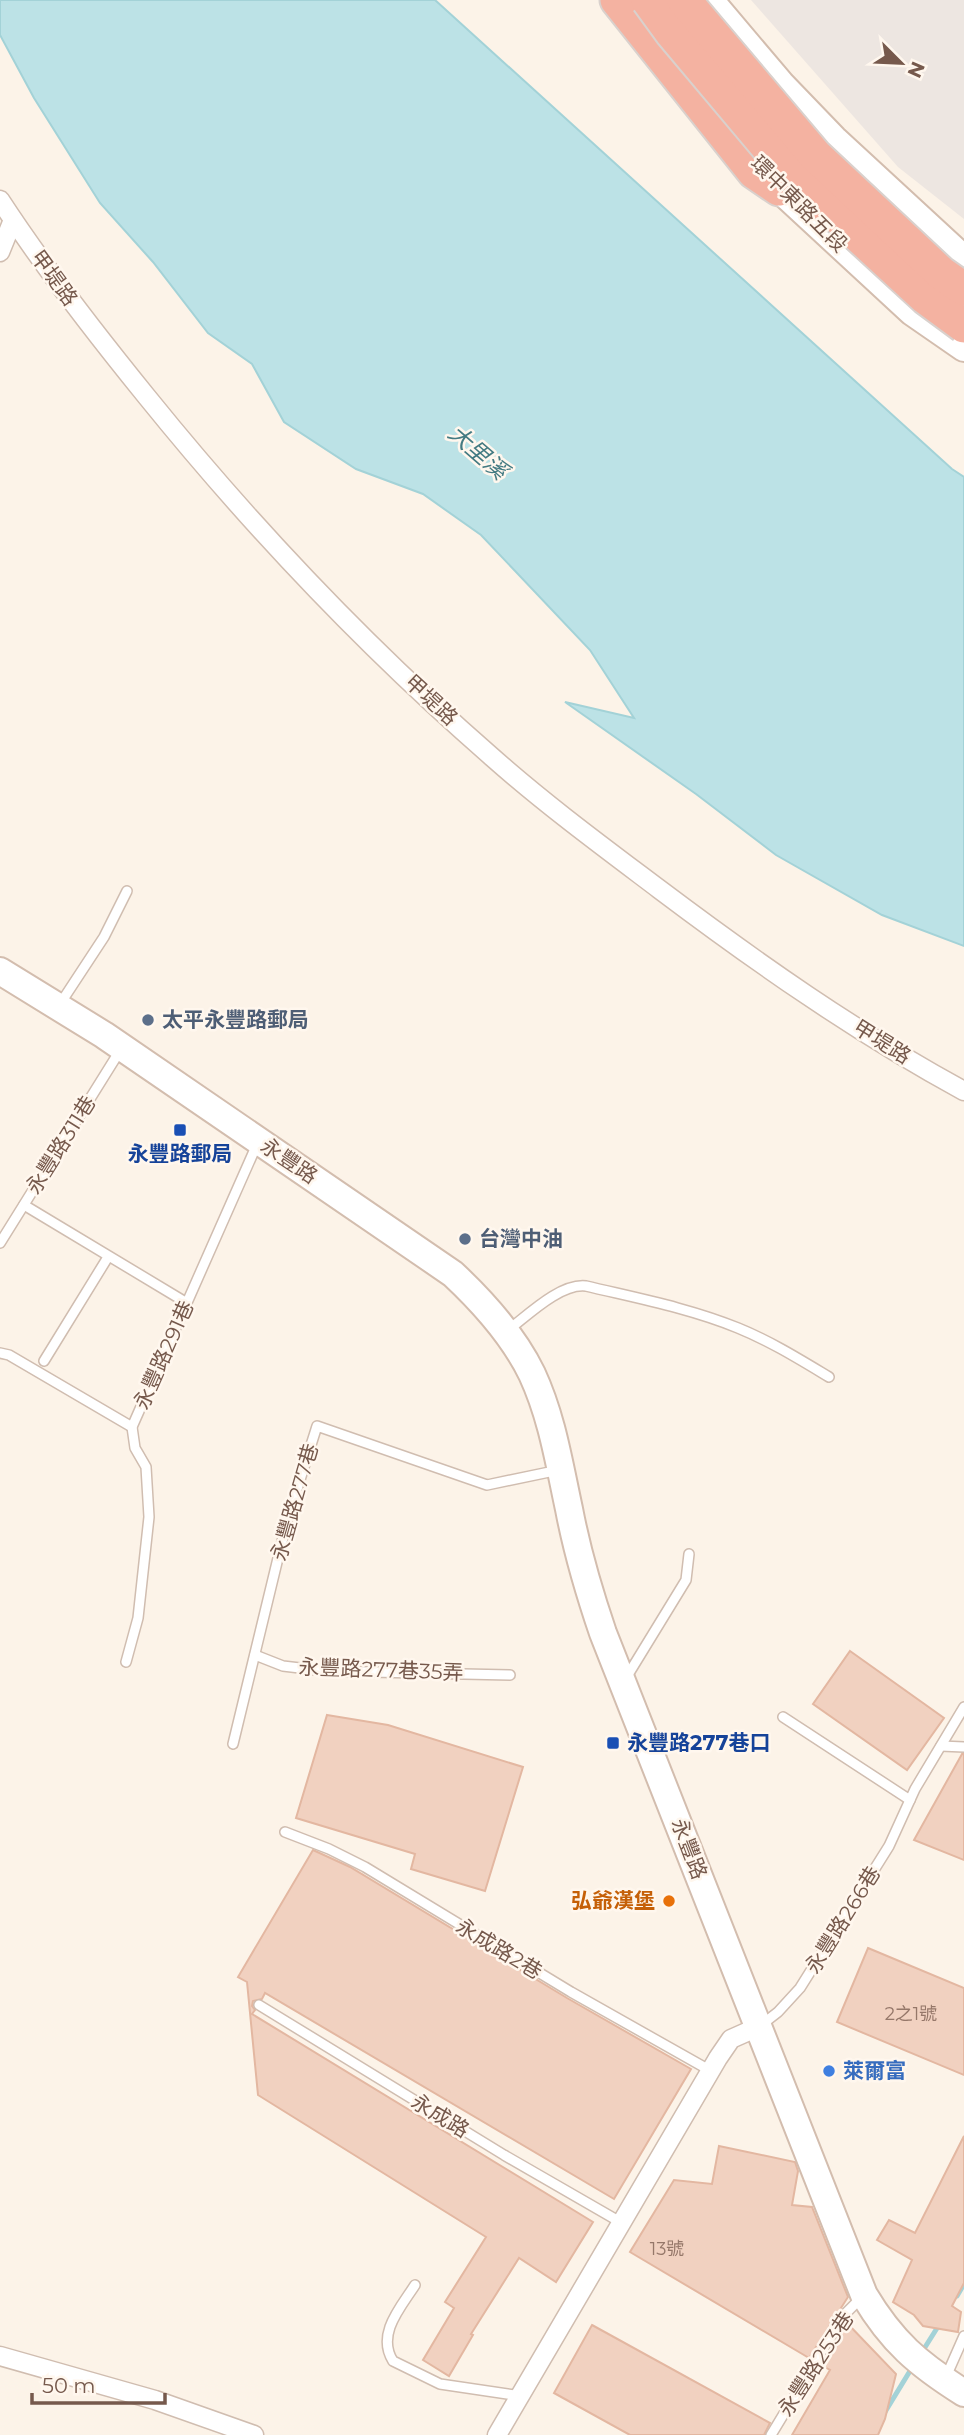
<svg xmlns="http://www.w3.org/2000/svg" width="964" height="2435" font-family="Montserrat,'Noto Sans TC',sans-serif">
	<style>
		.industrial { fill: #ede6e1 }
		.water { fill: #bce2e6; stroke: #a3d2d7; stroke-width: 2 }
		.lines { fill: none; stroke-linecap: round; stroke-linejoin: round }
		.stream { stroke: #a3d2d7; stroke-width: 5 }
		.building { fill: #f1d1c0; stroke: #e3b7a1; stroke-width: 2 }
		.lane-casing { stroke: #d0bdb0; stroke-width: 12 }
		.street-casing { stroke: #d0bdb0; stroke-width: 21 }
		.secondary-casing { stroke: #d3bdae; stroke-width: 30 }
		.highway-casing { stroke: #d9d1cd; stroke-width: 37 }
		.lane { stroke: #fff; stroke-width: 9 }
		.street { stroke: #fff; stroke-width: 18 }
		.secondary { stroke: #fff; stroke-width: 26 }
		.highway { stroke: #f4b2a1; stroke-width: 33 }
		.highway-bridge-casing { stroke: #d9d1cd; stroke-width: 37; stroke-linecap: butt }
		.highway-bridge { stroke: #f4b2a1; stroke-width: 33 }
		.service-dot { fill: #5c6f8a; stroke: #fff7ee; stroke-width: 2.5 }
		.transit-dot { fill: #1a4fb4; stroke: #fff7ee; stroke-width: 2.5 }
		.food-dot { fill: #e8710a; stroke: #fff7ee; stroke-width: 2.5 }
		.shop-dot { fill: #3f7fe0; stroke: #fff7ee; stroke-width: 2.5 }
		.labels { text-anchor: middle; stroke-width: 5; stroke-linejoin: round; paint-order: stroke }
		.number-label { font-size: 18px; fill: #957769 }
		.street-label { font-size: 21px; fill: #76594c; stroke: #fff7ee }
		.service-label { font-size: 21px; font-weight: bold; fill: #4e5e75; stroke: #fff7ee; text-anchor: start }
		.transit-label { font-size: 21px; font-weight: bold; fill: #164399; stroke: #fff7ee }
		.food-label { font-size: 21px; font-weight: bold; fill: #c56008; stroke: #fff7ee; text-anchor: end }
		.shop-label { font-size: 21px; font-weight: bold; fill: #366cbe; stroke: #fff7ee; text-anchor: start }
		.water-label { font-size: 23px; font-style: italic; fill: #437a82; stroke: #fff7ee }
	</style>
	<rect width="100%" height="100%" fill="#fcf3e8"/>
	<!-- industrial -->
	<path class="industrial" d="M751,0H964V219L898,167Z"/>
	<!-- water -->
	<path class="water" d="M0,0H435L952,469L964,477V946L882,915L776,855L696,794L565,702L634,718L590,650L481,535L423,494L356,469L284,422L252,364L208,333L153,262L100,203L34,98L0,35Z"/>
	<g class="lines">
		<!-- stream -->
		<g class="stream">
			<path d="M957,2296L964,2284"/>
			<path d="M922,2352L939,2325"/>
			<path d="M885,2412L913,2366"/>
		</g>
	</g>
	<!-- building -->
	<g class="building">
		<path d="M850,1651L944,1718L907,1770L813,1704Z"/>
		<path d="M327,1715L388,1725L523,1767L485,1891L411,1869L415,1854L296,1818Z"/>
		<path d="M962,1754H964V1860L914,1840Z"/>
		<path d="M313,1850L350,1867L567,1998L691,2069L614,2199L265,1993L262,1999L253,2001L252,2006L255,2010L252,2014L593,2222L556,2282L519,2258L471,2334L473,2335L449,2376L423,2360L454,2308L445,2302L486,2237L258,2095L247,1982L238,1977Z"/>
		<path d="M868,1948L964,1988V2075L837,2022Z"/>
		<path d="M964,2136V2283L952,2306L961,2312L958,2332L923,2326L914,2315L893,2302L912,2260L877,2240L889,2220L915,2233Z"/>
		<path d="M719,2146L795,2162L798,2171L792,2205L812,2207L848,2297L809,2358L630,2252L674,2180L712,2184Z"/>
		<path d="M847,2323L896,2374L885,2419L878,2435H792L830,2370L821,2365Z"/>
		<path d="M592,2325L770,2423L764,2435H630L554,2393Z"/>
	</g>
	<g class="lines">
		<defs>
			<g id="lane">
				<path d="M60,1004L104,937L127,891"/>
				<path d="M24,1205L187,1303"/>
				<path d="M0,1243L121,1049"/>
				<path d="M507,1331C527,1316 560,1283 586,1286C636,1298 689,1308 738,1328C770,1341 799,1359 829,1377"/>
				<path d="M0,1353L9,1355L132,1427"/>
				<path d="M44,1361L108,1257"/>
				<path d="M255,1655L283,1666L325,1671L510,1675"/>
				<path d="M126,1662L138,1618L149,1517L146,1467L135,1448L132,1427L258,1142"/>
				<path d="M626,1678L686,1580L689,1554"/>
				<path d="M783,1717L910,1800"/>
				<path d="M233,1744L287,1521L317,1426L487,1485L559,1470"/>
				<path d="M941,1746L964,1747"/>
				<path d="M285,1832L329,1849L365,1867L571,1992L711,2071"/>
				<path d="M259,2005L504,2155L622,2223"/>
				<path d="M760,2026L778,2012L800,1988L889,1846L915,1789L964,1707"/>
				<path d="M415,2285C401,2307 376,2334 393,2361L440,2384L521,2396"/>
				<path d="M945,2379L964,2336"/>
				<path d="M771,2435L843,2316L862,2297"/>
			</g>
			<g id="street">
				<path d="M0,200C45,269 95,333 147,397C252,527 366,647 492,757C545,804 602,846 659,889C756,962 857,1033 964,1091"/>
				<path d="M0,252L13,220"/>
				<path d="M0,2356L155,2400L254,2435"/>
				<path d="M497,2435L718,2058L731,2039L758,2027"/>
			</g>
			<g id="secondary">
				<path d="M710,0L781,84L834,139L964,259"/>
				<path d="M767,175L779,189L912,312L964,348"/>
				<path d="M0,971L104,1035L453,1274C484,1303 513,1335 532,1374C552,1417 559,1463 569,1509C577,1551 589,1592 603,1633L864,2295C892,2342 918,2364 964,2393"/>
			</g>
			<path id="highway" d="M617,0L754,172L779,189"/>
		</defs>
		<!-- lane casing -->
		<use href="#lane" class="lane-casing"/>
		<!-- street casing -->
		<use href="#street" class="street-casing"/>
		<!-- secondary casing -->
		<use href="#secondary" class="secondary-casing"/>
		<!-- highway casing -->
		<use href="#highway" class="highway-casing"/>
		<!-- lane -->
		<use href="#lane" class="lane"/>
		<!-- street -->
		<use href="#street" class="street"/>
		<!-- secondary -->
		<use href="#secondary" class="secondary"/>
		<!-- highway -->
		<use href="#highway" class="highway"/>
		<defs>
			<g id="highway-bridge">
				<path d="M648,0L672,33L787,170L926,298L964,326"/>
				<path d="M684,0L815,155L941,273L964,289"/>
			</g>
		</defs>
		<!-- highway-bridge casing -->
		<use href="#highway-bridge" class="highway-bridge-casing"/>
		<!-- highway-bridge -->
		<use href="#highway-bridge" class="highway-bridge"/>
	</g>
	<!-- markers -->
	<g class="service-dot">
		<circle cx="148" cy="1020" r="7"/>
		<circle cx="465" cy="1239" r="7"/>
	</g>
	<g class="transit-dot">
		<rect x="173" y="1123" width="14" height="14" rx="3.5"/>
		<rect x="606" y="1736" width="14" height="14" rx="3.5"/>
	</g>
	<circle class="food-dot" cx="669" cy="1901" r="7"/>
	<circle class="shop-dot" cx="829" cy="2071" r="7"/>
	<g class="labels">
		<!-- number labels -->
		<g class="number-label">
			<text x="911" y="2020">2之1號</text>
			<text x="667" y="2255">13號</text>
		</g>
		<!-- street labels -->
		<g class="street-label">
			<text transform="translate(799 204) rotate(45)" y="7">環中東路五段</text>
			<text transform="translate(54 278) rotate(54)" y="7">甲堤路</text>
			<text transform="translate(431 700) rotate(43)" y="7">甲堤路</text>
			<text transform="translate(882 1042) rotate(32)" y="7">甲堤路</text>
			<text transform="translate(61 1145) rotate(-58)" y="7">永豐路311巷</text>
			<text transform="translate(289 1161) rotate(34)" y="7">永豐路</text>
			<text transform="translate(164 1355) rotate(-66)" y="7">永豐路291巷</text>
			<text transform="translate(295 1502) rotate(-74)" y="7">永豐路277巷</text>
			<text transform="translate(381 1670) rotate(2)" y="7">永豐路277巷35弄</text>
			<text transform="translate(689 1849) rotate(69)" y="7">永豐路</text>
			<text transform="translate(843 1920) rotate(-58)" y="7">永豐路266巷</text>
			<text transform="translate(499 1949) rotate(31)" y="7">永成路2巷</text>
			<text transform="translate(440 2116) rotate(31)" y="7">永成路</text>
			<text transform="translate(816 2364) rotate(-57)" y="7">永豐路253巷</text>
		</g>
		<!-- service labels -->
		<g class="service-label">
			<text x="162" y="1027">太平永豐路郵局</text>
			<text x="479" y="1246">台灣中油</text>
		</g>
		<!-- transit labels -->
		<g class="transit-label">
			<text x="180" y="1161">永豐路郵局</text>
			<text x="627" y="1750" text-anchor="start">永豐路277巷口</text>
		</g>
		<!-- food labels -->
		<g class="food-label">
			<text x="655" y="1908">弘爺漢堡</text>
		</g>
		<!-- shop labels -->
		<g class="shop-label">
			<text x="843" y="2078">萊爾富</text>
		</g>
		<!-- water labels -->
		<g class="water-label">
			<text transform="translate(478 452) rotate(41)" y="8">大里溪</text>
		</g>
	</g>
	<!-- north arrow -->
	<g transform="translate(901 63) rotate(114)" stroke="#fff7ee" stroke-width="5" paint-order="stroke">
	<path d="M0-5L12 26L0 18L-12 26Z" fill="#76594c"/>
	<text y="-10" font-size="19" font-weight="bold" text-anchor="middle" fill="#76594c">N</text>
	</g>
	<!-- scale -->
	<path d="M32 2393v10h133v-10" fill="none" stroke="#76594c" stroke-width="3.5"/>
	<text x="42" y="2393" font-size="21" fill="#76594c" stroke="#fff7ee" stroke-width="5" paint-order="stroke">50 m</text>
</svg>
